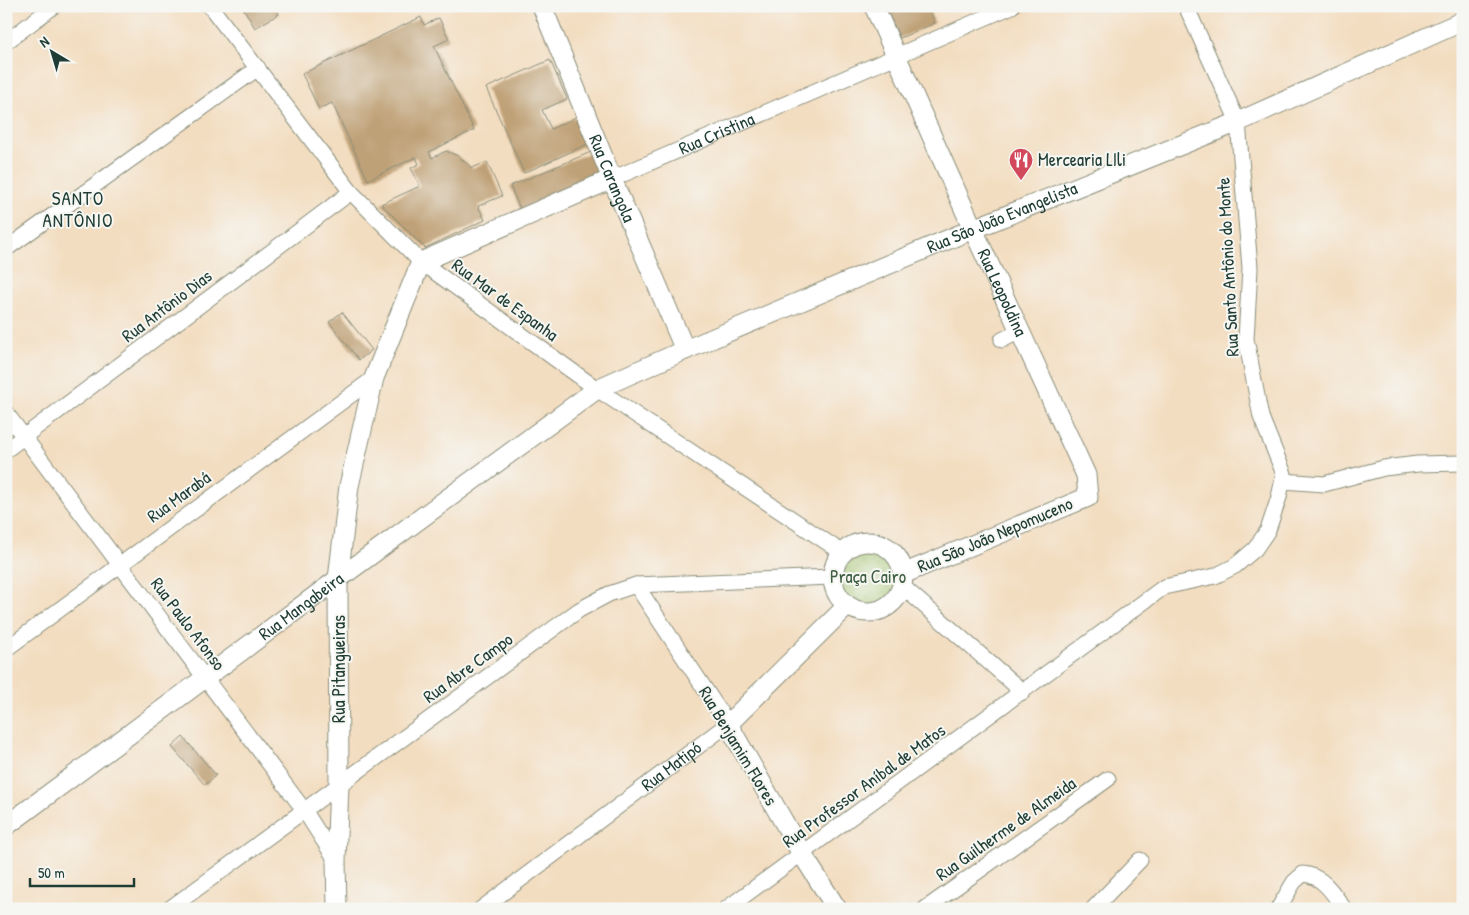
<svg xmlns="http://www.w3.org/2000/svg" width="1469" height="915" font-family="'Patrick Hand',sans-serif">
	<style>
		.grass { fill: url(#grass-dots); stroke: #608050 }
		.building { fill: #bfa177 }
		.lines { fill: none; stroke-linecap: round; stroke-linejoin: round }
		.minor-casing { stroke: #898d7a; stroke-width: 17 }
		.tertiary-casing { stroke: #898d7a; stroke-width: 21 }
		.minor { stroke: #fff; stroke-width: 15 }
		.tertiary { stroke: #fff; stroke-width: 19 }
		.labels { text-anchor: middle; stroke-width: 4; stroke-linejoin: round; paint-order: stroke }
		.street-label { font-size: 18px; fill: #1f3d34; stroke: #f6f6f2 }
		.poi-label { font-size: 18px; fill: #1f3d34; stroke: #f6f6f2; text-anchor: start }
		.park-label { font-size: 18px; fill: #3f5e42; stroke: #f6f6f2 }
		.neighbourhood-label { font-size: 19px; letter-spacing: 1px; fill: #1f3d34; stroke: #f6f6f2 }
	</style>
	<defs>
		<pattern id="grass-dots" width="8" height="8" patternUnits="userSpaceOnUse" patternTransform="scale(1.25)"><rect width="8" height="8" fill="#a0c26b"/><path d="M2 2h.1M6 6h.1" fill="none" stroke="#829f59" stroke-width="1.8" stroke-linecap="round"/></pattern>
	</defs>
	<rect width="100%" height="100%" fill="#f6f6f2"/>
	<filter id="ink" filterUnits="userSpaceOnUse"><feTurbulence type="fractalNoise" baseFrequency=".02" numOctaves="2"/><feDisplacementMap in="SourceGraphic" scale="10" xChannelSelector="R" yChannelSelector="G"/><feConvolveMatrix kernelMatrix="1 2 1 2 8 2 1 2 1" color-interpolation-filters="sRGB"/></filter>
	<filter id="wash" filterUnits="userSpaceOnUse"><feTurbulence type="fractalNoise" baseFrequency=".0096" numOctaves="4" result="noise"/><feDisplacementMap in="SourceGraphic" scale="20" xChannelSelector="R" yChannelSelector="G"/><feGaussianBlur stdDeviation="1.12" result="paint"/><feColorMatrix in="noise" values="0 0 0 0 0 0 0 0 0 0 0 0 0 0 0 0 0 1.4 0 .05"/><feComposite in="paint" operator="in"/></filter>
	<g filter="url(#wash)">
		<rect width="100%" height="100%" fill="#f3ddc0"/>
		<!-- grass -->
		<circle class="grass" cx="868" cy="577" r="32"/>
		<g id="blocks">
			<!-- building -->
			<g class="building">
				<path d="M242,6H275L279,14L255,28Z"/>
				<path d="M323,6H337L325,11Z"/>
				<path d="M892,6H927L935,23L900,38L886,9Z"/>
				<path d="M421,17L424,25L439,18L449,39L434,46L474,130L429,152L432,158L446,151L458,156L472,168L487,162L502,196L478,206L485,220L425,248L381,204L420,186L411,168L419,164L416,157L368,180L332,103L319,109L302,74Z"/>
				<path d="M550,60L567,99L542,110L551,129L576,117L588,144L524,173L486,88Z"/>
				<path d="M591,152L600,175L520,209L510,186Z"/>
				<path d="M342,312L372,350L359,360L329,322Z"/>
				<path d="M183,737L216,775L205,785L172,747Z"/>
			</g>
		</g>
	</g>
	<g filter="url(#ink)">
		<use href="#blocks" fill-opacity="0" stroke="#898d7a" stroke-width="1"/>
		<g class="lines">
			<defs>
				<g id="minor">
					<path d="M210,6L351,192L421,262L597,389L843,553"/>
					<path d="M6,42L54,6"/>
					<path id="s1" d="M612,179L1012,6"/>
					<path d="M6,249L258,68"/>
					<path d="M1002,340L1020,331"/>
					<path d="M6,413L304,810L336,860"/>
					<path d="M6,450L351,192"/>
					<path d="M1283,481L1324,484L1384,468L1418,464L1463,463"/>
					<path d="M902,586L1023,692"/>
					<path d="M6,649L374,378"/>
					<path d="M169,909L579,610L609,594L636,585L832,577"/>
					<path id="s2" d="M481,909L728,724L636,585"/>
					<path d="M726,909L1164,587L1215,576L1235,566L1255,549L1268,530L1279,497L1284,474L1261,417L1246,339L1250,268L1238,122L1186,6"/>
					<path d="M925,909L1108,779"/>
					<path d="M1093,909L1140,860"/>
					<path d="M1278,909L1294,882L1303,874C1322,875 1334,894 1344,909"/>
				</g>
				<g id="tertiary">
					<path id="s3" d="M542,6L612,179L685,350"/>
					<path id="s4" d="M874,6L973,229L1086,475L1088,497L903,574"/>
					<circle cx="868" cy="577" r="35"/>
					<path id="s5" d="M6,826L338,579L597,389L685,350L973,229L1238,122L1463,21"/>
					<path d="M337,909L336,860L339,785L338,579L349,486L374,378L421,262L612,179"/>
					<path d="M837,909L802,854L728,724L847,606"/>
				</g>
			</defs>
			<!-- minor casing -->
			<use href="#minor" class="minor-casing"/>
			<!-- tertiary casing -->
			<use href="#tertiary" class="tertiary-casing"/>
			<!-- minor -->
			<use href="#minor" class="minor"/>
			<!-- tertiary -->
			<use href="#tertiary" class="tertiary"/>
		</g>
	</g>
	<!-- icons -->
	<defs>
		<symbol id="restaurant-pin" viewBox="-11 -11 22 30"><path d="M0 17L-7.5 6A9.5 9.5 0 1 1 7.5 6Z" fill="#d1495b" stroke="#f6f6f2"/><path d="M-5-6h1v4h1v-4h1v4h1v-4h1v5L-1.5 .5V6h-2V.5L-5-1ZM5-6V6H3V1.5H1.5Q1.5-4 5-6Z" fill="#fff"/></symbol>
	</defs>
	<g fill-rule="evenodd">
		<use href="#restaurant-pin" x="1007" y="146" width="28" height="38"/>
	</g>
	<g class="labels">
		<!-- street labels -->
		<g class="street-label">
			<text dy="6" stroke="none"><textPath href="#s1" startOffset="114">Rua Cristina</textPath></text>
			<text dy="6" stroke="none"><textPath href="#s3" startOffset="186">Rua Carangola</textPath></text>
			<text dy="6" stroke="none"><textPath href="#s5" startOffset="1175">Rua São João Evangelista</textPath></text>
			<text transform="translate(1228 267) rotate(-93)" y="6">Rua Santo Antônio do Monte</text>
			<text dy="6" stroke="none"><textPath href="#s4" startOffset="314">Rua Leopoldina</textPath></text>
			<text transform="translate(505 300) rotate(36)" y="6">Rua Mar de Espanha</text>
			<text transform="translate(167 306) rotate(-37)" y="6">Rua Antônio Dias</text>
			<text transform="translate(179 497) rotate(-36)" y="6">Rua Marabá</text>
			<text transform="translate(995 535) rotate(-23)" y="6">Rua São João Nepomuceno</text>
			<text dy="6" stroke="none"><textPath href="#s5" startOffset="368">Rua Mangabeira</textPath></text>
			<text transform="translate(188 624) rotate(53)" y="6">Rua Paulo Afonso</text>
			<text transform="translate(468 668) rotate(-36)" y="6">Rua Abre Campo</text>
			<text transform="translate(339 669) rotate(-90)" y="6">Rua Pitangueiras</text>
			<text transform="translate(738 746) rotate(59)" y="6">Rua Benjamim Flores</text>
			<text dy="6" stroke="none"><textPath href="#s2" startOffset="238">Rua Matipó</textPath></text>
			<text transform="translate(864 786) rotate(-36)" y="6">Rua Professor Aníbal de Matos</text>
			<text transform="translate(1006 829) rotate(-35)" y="6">Rua Guilherme de Almeida</text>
		</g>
		<!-- poi labels -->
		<g class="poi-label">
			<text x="1038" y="166">Mercearia LIli</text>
		</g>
		<!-- park labels -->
		<g class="park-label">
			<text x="868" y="583">Praça Cairo</text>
		</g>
		<!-- neighbourhood labels -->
		<g class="neighbourhood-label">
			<text x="78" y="205">SANTO<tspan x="78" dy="22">ANTÔNIO</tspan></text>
		</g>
	</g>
	<!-- margin -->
	<rect width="1469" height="915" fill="none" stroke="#f6f6f2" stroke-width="25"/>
	<!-- north arrow -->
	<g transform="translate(52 52) rotate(322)" stroke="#f6f6f2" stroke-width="4" paint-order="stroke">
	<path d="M0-4L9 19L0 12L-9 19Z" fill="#1f3d34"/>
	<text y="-8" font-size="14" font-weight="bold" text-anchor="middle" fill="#1f3d34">N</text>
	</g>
	<!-- scale -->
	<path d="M30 878v8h104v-8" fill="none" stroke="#1f3d34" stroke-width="2.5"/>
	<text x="38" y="878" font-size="15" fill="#1f3d34" stroke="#f6f6f2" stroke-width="4" paint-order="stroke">50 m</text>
</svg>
